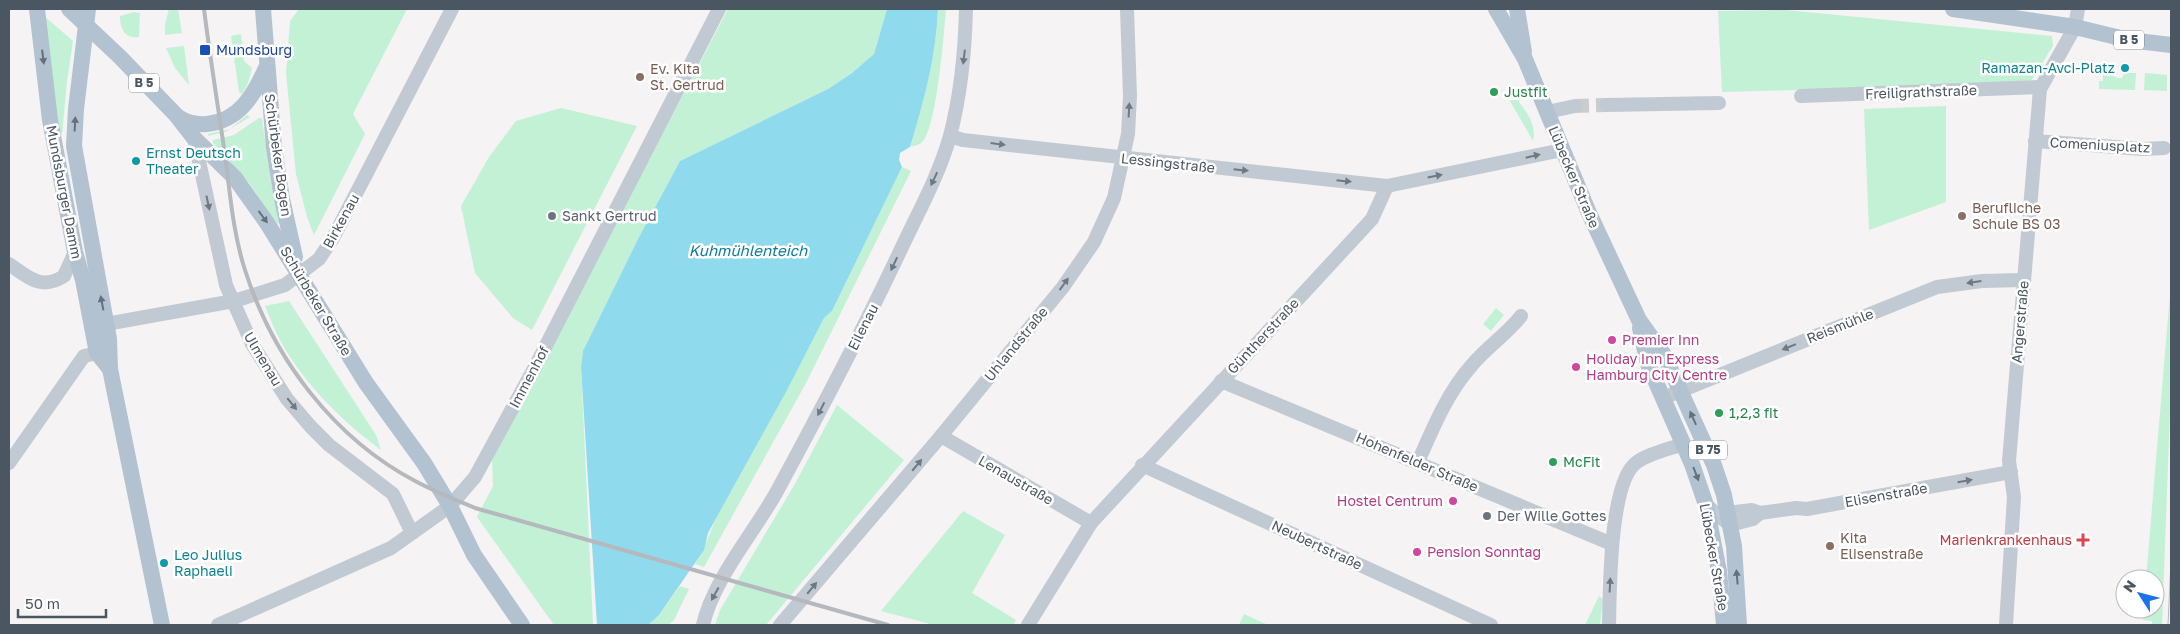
<svg xmlns="http://www.w3.org/2000/svg" width="2180" height="634" font-family="'Golos Text',sans-serif">
	<style>
		.green { fill: #c3f1d5 }
		.water { fill: #90daee }
		.lines { fill: none; stroke-linecap: round; stroke-linejoin: round }
		.minor-tunnel { stroke: #caccce; stroke-width: 14; stroke-dasharray: 14 7; stroke-linecap: butt }
		.minor { stroke: #c1cad2; stroke-width: 14 }
		.major { stroke: #b3c2d1; stroke-width: 16 }
		.tram { stroke: #b5b8bd; stroke-width: 1 }
		.rail { stroke: #b5b8bd; stroke-width: 4 }
		.oneway { fill: #64717d }
		.oneway2 { fill: #6e7983 }
		.transit-dot { fill: #1a4fb4; stroke: #fff; stroke-width: 2 }
		.culture-dot { fill: #0f9aa8; stroke: #fff; stroke-width: 2 }
		.education-dot { fill: #8d6e63; stroke: #fff; stroke-width: 2 }
		.leisure-dot { fill: #2e9e5b; stroke: #fff; stroke-width: 2 }
		.worship-dot { fill: #6b7280; stroke: #fff; stroke-width: 2 }
		.hotel-dot { fill: #d1479c; stroke: #fff; stroke-width: 2 }
		.health-dot { fill: #e0444e; stroke: #fff; stroke-width: 2 }
		.labels { text-anchor: middle; stroke-width: 5; stroke-linejoin: round; paint-order: stroke }
		.shield { fill: #fff; stroke: #808990; stroke-width: 1 }
		.shield-label { font-size: 12px; font-weight: bold; fill: #4a5661 }
		.transit-label { font-size: 14px; fill: #164399; stroke: #fff; text-anchor: start }
		.culture-label { font-size: 14px; fill: #0d838f; stroke: #fff; text-anchor: start }
		.education-label { font-size: 14px; fill: #785e54; stroke: #fff; text-anchor: start }
		.leisure-label { font-size: 14px; fill: #27864d; stroke: #fff; text-anchor: start }
		.street-label { font-size: 14px; fill: #4a5661; stroke: #fff }
		.worship-label { font-size: 14px; fill: #5b616d; stroke: #fff; text-anchor: start }
		.hotel-label { font-size: 14px; fill: #b23c85; stroke: #fff; text-anchor: start }
		.health-label { font-size: 14px; fill: #be3a42; stroke: #fff; text-anchor: end }
		.water-label { font-size: 15px; font-style: italic; fill: #0c7c9b; stroke: #fff }
	</style>
	<rect width="100%" height="100%" fill="#f5f3f3"/>
	<!-- green -->
	<g class="green">
		<path d="M169,9H178L182,33L165,35V25Z"/>
		<path d="M299,9H407L353,114L365,134L314,235L307,217L296,174L286,73L290,21Z"/>
		<path d="M728,9H887L874,54L852,73L828,89L680,161L638,239L583,351L581,367L593,625H554L477,517L493,486L492,460Z"/>
		<path d="M938,9H946C944,30 937,132 921,143C919,145 913,146 910,147C924,101 936,57 938,9Z"/>
		<path d="M1786,10L2052,36L2053,46L2029,84L1722,92L1718,11Z"/>
		<path d="M134,12L140,13L139,37C124,39 120,28 120,16Z"/>
		<path d="M44,16L73,41L67,81L62,135L60,134L50,78Z"/>
		<path d="M241,34L244,61L252,68L248,83L242,94L239,92L231,36Z"/>
		<path d="M184,46L189,85L175,68L166,48Z"/>
		<path d="M2105,67L2112,69V75L2117,78H2122L2125,73H2136L2135,90L2099,89V81H2103V70Z"/>
		<path d="M2145,73L2167,75V91L2144,90Z"/>
		<path d="M1517,99C1526,112 1537,124 1533,141L1510,101Z"/>
		<path d="M1946,106V202L1869,230L1864,109Z"/>
		<path d="M561,108L637,126L532,330L513,318L475,273L461,206L489,157L516,121Z"/>
		<path d="M247,115L250,117L225,132L208,136V134L230,129Z"/>
		<path d="M259,118H262L271,182L281,224L276,223L249,183L213,143V140L234,135Z"/>
		<path d="M902,167L911,171L806,383L704,567L695,564C706,547 711,527 721,509C756,446 791,383 824,318L832,311Z"/>
		<path d="M2171,282V385L2162,625H2152V621L2143,620L2144,609H2155V579H2146Z"/>
		<path d="M289,301L376,435L381,450C341,420 306,386 281,342C275,331 270,318 265,306Z"/>
		<path d="M1496,308L1504,315L1491,331L1483,324Z"/>
		<path d="M837,405L904,460L766,625H715L720,610L796,482Z"/>
		<path d="M963,511L1005,535L972,593L1016,620L1013,625H934L881,611Z"/>
		<path d="M680,586L689,589L674,620L668,625H648L659,615Z"/>
		<path d="M1599,596L1603,599L1600,625H1585Z"/>
		<path d="M1244,614L1268,625H1239Z"/>
	</g>
	<!-- water -->
	<path class="water" d="M887,9H938C936,57 924,101 910,147L900,153L899,160L902,167L832,311L824,318L786,392L719,513L708,533L704,550L659,615L648,625H597L581,367L583,351L638,239L680,161L828,89L852,73L874,54Z"/>
	<g class="lines">
		<!-- minor-tunnel -->
		<path class="minor-tunnel" d="M1575,106L1606,105"/>
		<!-- minor -->
		<g class="minor">
			<path d="M1801,96L2040,87"/>
			<path d="M1606,105L1719,103"/>
			<path d="M1547,112L1575,106"/>
			<path d="M950,136L963,140L1387,186L1562,150"/>
			<path d="M194,138L226,285L252,344L287,399L311,427L329,445L393,494L412,533"/>
			<path d="M2035,141L2143,149L2164,148"/>
			<path d="M9,264C28,277 41,291 64,276L75,252"/>
			<path d="M106,324L234,301L285,285L319,259L333,238L452,9"/>
			<path d="M1221,381L1612,544"/>
			<path d="M1663,398L1937,287L1982,281L2023,280"/>
			<path d="M941,436L1091,523"/>
			<path d="M1418,462C1433,428 1447,393 1472,365C1487,347 1507,334 1521,316"/>
			<path d="M9,463L84,356L97,353"/>
			<path d="M1142,465L1491,625"/>
			<path d="M1706,505L1730,525L1753,519L1760,513"/>
			<path d="M1727,513L1752,510L1760,513L1796,508L1807,509L2011,472"/>
			<path d="M218,625L391,548L450,506L475,477L537,363L719,9"/>
			<path d="M703,625C713,580 753,534 776,493C820,412 863,330 902,247C919,211 939,175 950,136C961,94 965,52 966,9"/>
			<path d="M780,625L941,436L1063,287L1094,242L1114,198L1128,134L1130,96L1127,9"/>
			<path d="M1028,625L1091,523L1372,219L1387,186"/>
			<path d="M1609,625C1610,592 1609,481 1637,462C1650,453 1669,449 1684,444"/>
			<path d="M2006,625L2014,497L2009,461L2040,89L2075,27L2078,9"/>
		</g>
		<!-- major -->
		<g class="major">
			<path d="M37,9L50,120L75,252L83,280L97,353L110,369"/>
			<path d="M69,9L120,57L176,115L194,138L235,178L267,223L366,383L424,463L450,506L474,555L522,625"/>
			<path d="M88,9L76,109L74,146L109,339L110,369L162,625"/>
			<path d="M263,9L274,148L282,199L295,257"/>
			<path d="M1496,9L1525,59L1589,213L1639,320L1664,355L1714,465L1724,495L1734,546L1739,625"/>
			<path d="M1517,9L1524,52"/>
			<path d="M1953,9L2075,27L2129,40L2171,45"/>
			<path d="M178,117C187,123 195,125 207,124C239,121 254,95 266,68"/>
			<path d="M1640,328L1648,364L1692,464L1706,505L1719,571L1724,625"/>
		</g>
		<!-- tram -->
		<path class="tram" d="M2168,625L2171,561"/>
		<!-- rail -->
		<path class="rail" d="M204,9C210,57 218,106 225,155C230,193 233,233 245,270C273,358 334,439 417,482C436,492 456,500 475,508L888,625"/>
	</g>
	<!-- one-way arrows -->
	<defs><path id="oneway-solid" d="M-6-.8H1V-3.2L6.5 0L1 3.2V.8H-6Z" transform="scale(1.25)"/></defs>
	<g class="oneway">
		<use href="#oneway-solid" transform="translate(43 57) rotate(83)"/>
		<use href="#oneway-solid" transform="translate(75 124) rotate(-87)"/>
		<use href="#oneway-solid" transform="translate(263 217) rotate(54)"/>
		<use href="#oneway-solid" transform="translate(102 303) rotate(-101)"/>
		<use href="#oneway-solid" transform="translate(1693 418) rotate(-114)"/>
		<use href="#oneway-solid" transform="translate(1696 474) rotate(69)"/>
		<use href="#oneway-solid" transform="translate(1737 577) rotate(-95)"/>
	</g>
	<g class="oneway2">
		<use href="#oneway-solid" transform="translate(964 57) rotate(97)"/>
		<use href="#oneway-solid" transform="translate(1129 110) rotate(-87)"/>
		<use href="#oneway-solid" transform="translate(998 144) rotate(7)"/>
		<use href="#oneway-solid" transform="translate(1533 156) rotate(-13)"/>
		<use href="#oneway-solid" transform="translate(1241 170) rotate(6)"/>
		<use href="#oneway-solid" transform="translate(1435 176) rotate(-11)"/>
		<use href="#oneway-solid" transform="translate(934 179) rotate(115)"/>
		<use href="#oneway-solid" transform="translate(1344 181) rotate(6)"/>
		<use href="#oneway-solid" transform="translate(208 203) rotate(78)"/>
		<use href="#oneway-solid" transform="translate(894 264) rotate(115)"/>
		<use href="#oneway-solid" transform="translate(1974 282) rotate(172)"/>
		<use href="#oneway-solid" transform="translate(1064 284) rotate(-54)"/>
		<use href="#oneway-solid" transform="translate(1789 347) rotate(158)"/>
		<use href="#oneway-solid" transform="translate(292 404) rotate(51)"/>
		<use href="#oneway-solid" transform="translate(821 409) rotate(117)"/>
		<use href="#oneway-solid" transform="translate(917 465) rotate(-50)"/>
		<use href="#oneway-solid" transform="translate(1965 481) rotate(-10)"/>
		<use href="#oneway-solid" transform="translate(1610 585) rotate(-87)"/>
		<use href="#oneway-solid" transform="translate(812 588) rotate(-50)"/>
		<use href="#oneway-solid" transform="translate(715 594) rotate(119)"/>
	</g>
	<!-- markers -->
	<rect class="transit-dot" x="199" y="44" width="12" height="12" rx="2.5"/>
	<g class="culture-dot">
		<circle cx="2125" cy="68" r="5"/>
		<circle cx="136" cy="161" r="5"/>
		<circle cx="164" cy="563" r="5"/>
	</g>
	<g class="education-dot">
		<circle cx="640" cy="77" r="5"/>
		<circle cx="1962" cy="216" r="5"/>
		<circle cx="1830" cy="546" r="5"/>
	</g>
	<g class="leisure-dot">
		<circle cx="1494" cy="92" r="5"/>
		<circle cx="1719" cy="413" r="5"/>
		<circle cx="1553" cy="462" r="5"/>
	</g>
	<g class="worship-dot">
		<circle cx="552" cy="216" r="5"/>
		<circle cx="1487" cy="516" r="5"/>
	</g>
	<g class="hotel-dot">
		<circle cx="1612" cy="340" r="5"/>
		<circle cx="1576" cy="367" r="5"/>
		<circle cx="1453" cy="501" r="5"/>
		<circle cx="1417" cy="552" r="5"/>
	</g>
	<path class="health-dot" d="M2080.5 532.5h5v5h5v5h-5v5h-5v-5h-5v-5h5z"/>
	<g class="labels">
		<!-- shield labels -->
		<g class="shield">
			<rect x="2114" y="30.5" width="30" height="19" rx="4"/>
			<rect x="129" y="73.5" width="30" height="19" rx="4"/>
			<rect x="1689" y="440.5" width="38" height="19" rx="4"/>
		</g>
		<g class="shield-label">
			<text x="2129" y="44">B 5</text>
			<text x="144" y="87">B 5</text>
			<text x="1708" y="454">B 75</text>
		</g>
		<!-- transit labels -->
		<g class="transit-label">
			<text x="216" y="55">Mundsburg</text>
		</g>
		<!-- culture labels -->
		<g class="culture-label">
			<text x="2115" y="73" text-anchor="end">Ramazan-Avci-Platz</text>
			<text x="146" y="158">Ernst Deutsch<tspan x="146" dy="16">Theater</tspan></text>
			<text x="174" y="560">Leo Julius<tspan x="174" dy="16">Raphaeli</tspan></text>
		</g>
		<!-- education labels -->
		<g class="education-label">
			<text x="650" y="74">Ev. Kita<tspan x="650" dy="16">St. Gertrud</tspan></text>
			<text x="1972" y="213">Berufliche<tspan x="1972" dy="16">Schule BS 03</tspan></text>
			<text x="1840" y="543">Kita<tspan x="1840" dy="16">Elisenstraße</tspan></text>
		</g>
		<!-- leisure labels -->
		<g class="leisure-label">
			<text x="1504" y="97">Justfit</text>
			<text x="1729" y="418">1,2,3 fit</text>
			<text x="1563" y="467">McFit</text>
		</g>
		<!-- street labels -->
		<g class="street-label">
			<text transform="translate(1921 92) rotate(-2)" y="5">Freiligrathstraße</text>
			<text transform="translate(2100 145) rotate(3)" y="5">Comeniusplatz</text>
			<text transform="translate(278 155) rotate(82)" y="5">Schürbeker Bogen</text>
			<text transform="translate(1168 163) rotate(6)" y="5">Lessingstraße</text>
			<text transform="translate(1574 177) rotate(67)" y="5">Lübecker Straße</text>
			<text transform="translate(64 192) rotate(79)" y="5">Mundsburger Damm</text>
			<text transform="translate(341 221) rotate(-61)" y="5">Birkenau</text>
			<text transform="translate(316 301) rotate(59)" y="5">Schürbeker Straße</text>
			<text transform="translate(2020 322) rotate(-85)" y="5">Angerstraße</text>
			<text transform="translate(1840 326) rotate(-22)" y="5">Reismühle</text>
			<text transform="translate(863 327) rotate(-63)" y="5">Eilenau</text>
			<text transform="translate(1263 336) rotate(-47)" y="5">Güntherstraße</text>
			<text transform="translate(1016 344) rotate(-51)" y="5">Uhlandstraße</text>
			<text transform="translate(263 359) rotate(59)" y="5">Ulmenau</text>
			<text transform="translate(529 377) rotate(-62)" y="5">Immenhof</text>
			<text transform="translate(1417 462) rotate(23)" y="5">Hohenfelder Straße</text>
			<text transform="translate(1016 480) rotate(30)" y="5">Lenaustraße</text>
			<text transform="translate(1886 495) rotate(-10)" y="5">Elisenstraße</text>
			<text transform="translate(1317 545) rotate(25)" y="5">Neubertstraße</text>
			<text transform="translate(1714 557) rotate(80)" y="5">Lübecker Straße</text>
		</g>
		<!-- worship labels -->
		<g class="worship-label">
			<text x="562" y="221">Sankt Gertrud</text>
			<text x="1497" y="521">Der Wille Gottes</text>
		</g>
		<!-- hotel labels -->
		<g class="hotel-label">
			<text x="1622" y="345">Premier Inn</text>
			<text x="1586" y="364">Holiday Inn Express<tspan x="1586" dy="16">Hamburg City Centre</tspan></text>
			<text x="1443" y="506" text-anchor="end">Hostel Centrum</text>
			<text x="1427" y="557">Pension Sonntag</text>
		</g>
		<!-- health labels -->
		<g class="health-label">
			<text x="2072" y="545">Marienkrankenhaus</text>
		</g>
		<!-- water labels -->
		<g class="water-label">
			<text x="748" y="256">Kuhmühlenteich</text>
		</g>
	</g>
	<!-- border -->
	<rect width="2180" height="634" fill="none" stroke="#4a5661" stroke-width="20"/>
	<!-- north arrow -->
	<g transform="translate(2140 594) rotate(306)"><circle r="24" fill="#ffffff" stroke="#b7bbc0"/>
	<path d="M0-4L9 19L0 12L-9 19Z" fill="#1a73e8"/>
	<text y="-8" font-size="14" font-weight="bold" text-anchor="middle" fill="#4a5661">N</text>
	</g>
	<!-- scale -->
	<path d="M18 609v8h88v-8" fill="none" stroke="#4a5661" stroke-width="2.5"/>
	<text x="25" y="609" font-size="15" fill="#4a5661" stroke="#ffffff" stroke-width="4" paint-order="stroke">50 m</text>
</svg>
